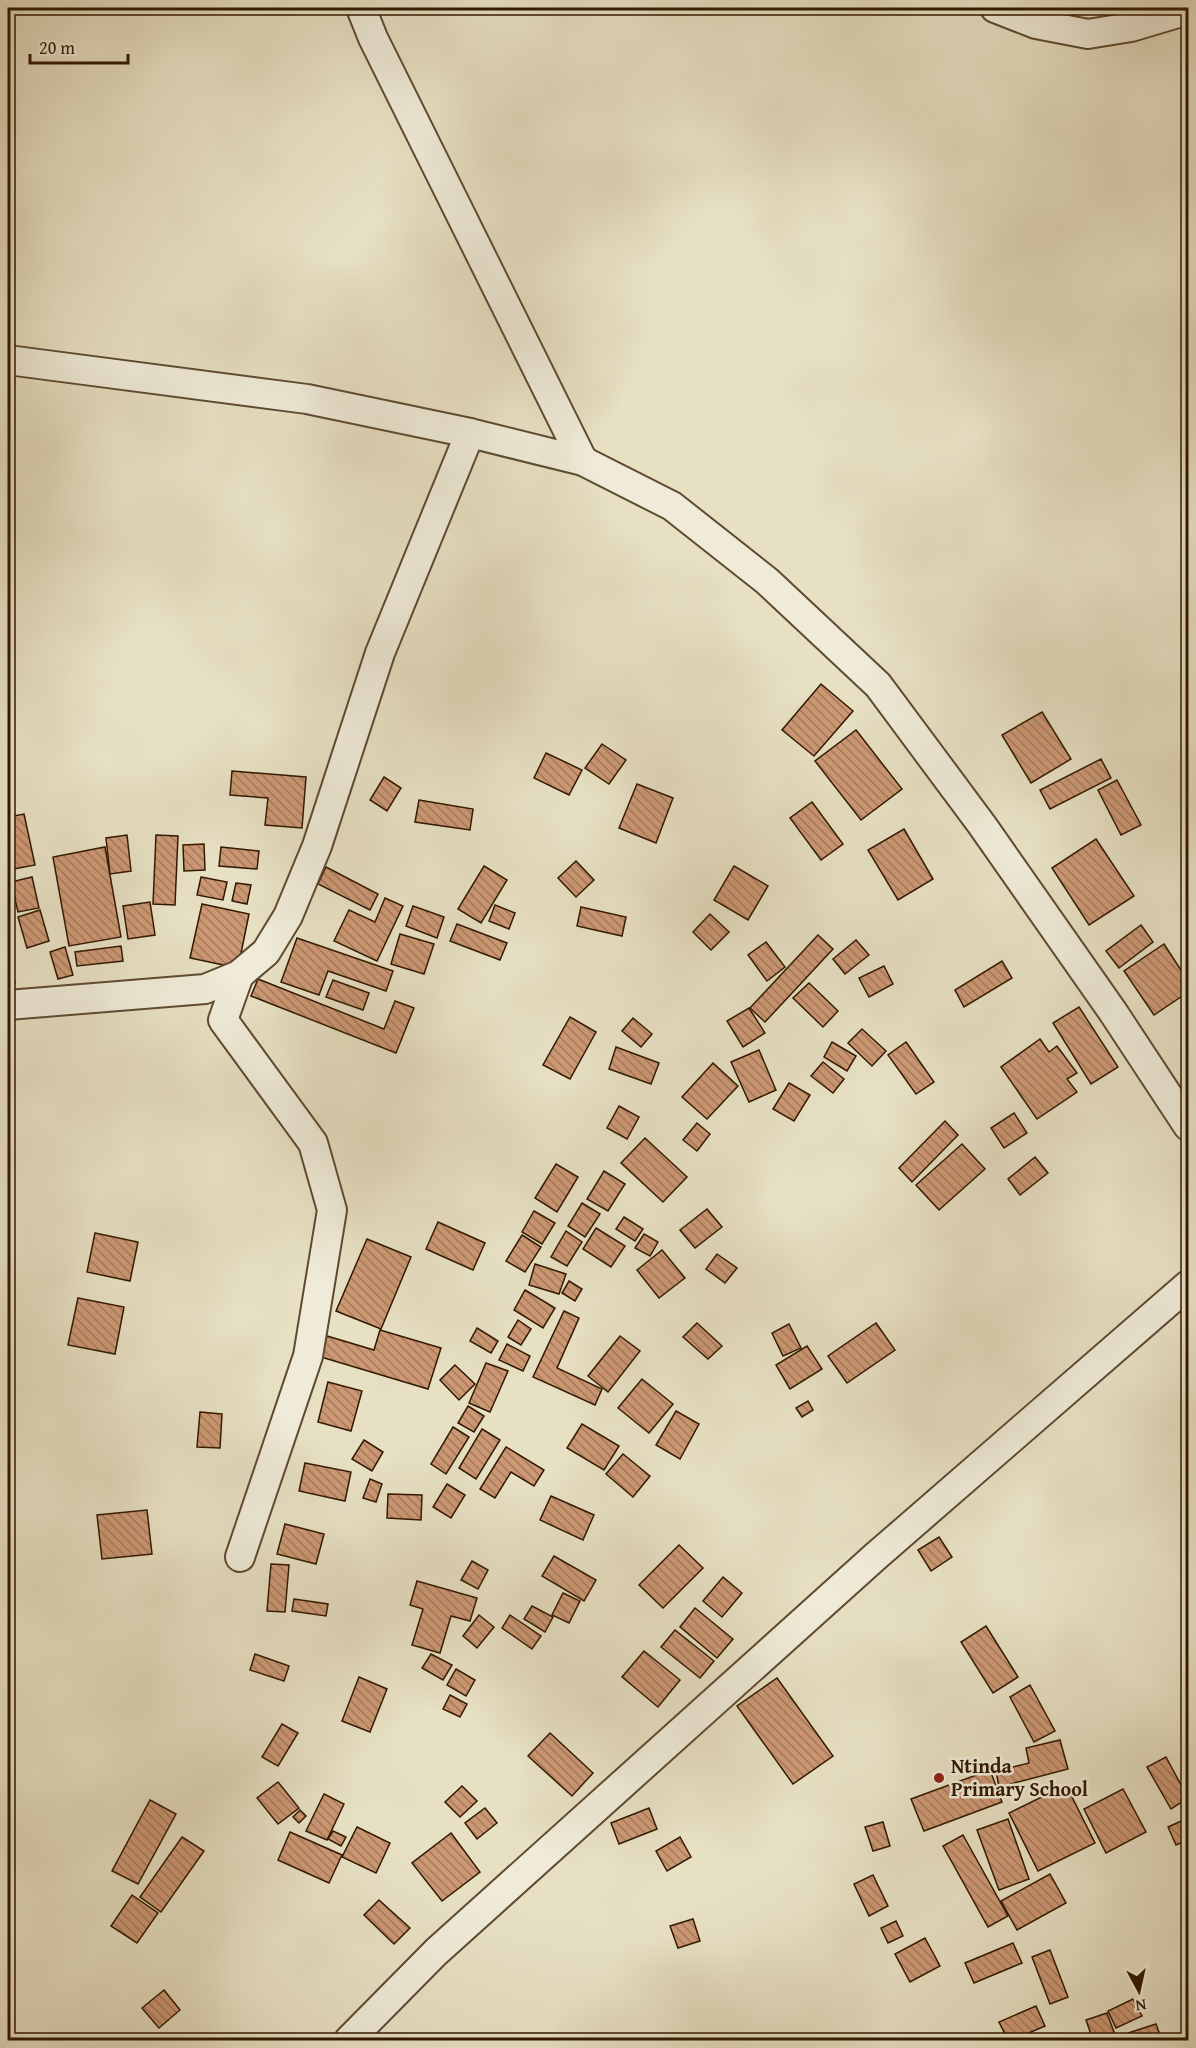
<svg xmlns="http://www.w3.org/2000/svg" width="1196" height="2048" font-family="'Gentium Book Plus',serif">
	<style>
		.building { fill: url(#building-back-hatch); stroke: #311800; stroke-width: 1.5 }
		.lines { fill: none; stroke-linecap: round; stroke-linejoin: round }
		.minor-casing { stroke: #5e4a31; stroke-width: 32 }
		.minor { stroke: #efebd8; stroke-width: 28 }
		.poi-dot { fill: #8f2418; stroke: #efebd8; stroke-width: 2 }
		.labels { text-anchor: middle; stroke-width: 5; stroke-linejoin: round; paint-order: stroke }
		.poi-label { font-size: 20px; font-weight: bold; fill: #311800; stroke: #efebd8; text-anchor: start }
	</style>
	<defs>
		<pattern id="building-back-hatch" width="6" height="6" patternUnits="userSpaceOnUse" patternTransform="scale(1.5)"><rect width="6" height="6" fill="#cc9874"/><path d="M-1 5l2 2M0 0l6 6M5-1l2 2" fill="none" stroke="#a67b5d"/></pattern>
	</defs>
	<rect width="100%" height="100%" fill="#e7e0c3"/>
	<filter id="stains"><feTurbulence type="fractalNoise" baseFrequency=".00333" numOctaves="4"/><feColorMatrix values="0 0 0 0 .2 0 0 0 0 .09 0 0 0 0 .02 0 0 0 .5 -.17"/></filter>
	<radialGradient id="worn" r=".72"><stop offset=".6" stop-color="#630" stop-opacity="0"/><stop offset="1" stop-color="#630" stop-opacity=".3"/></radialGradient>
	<!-- building -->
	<g class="building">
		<path d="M821,684L853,711L814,756L782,730Z"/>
		<path d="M1042,712L1071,759L1031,783L1002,735Z"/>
		<path d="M856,730L902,789L861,820L815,761Z"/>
		<path d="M602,744L626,760L609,784L585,768Z"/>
		<path d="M546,753L582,770L569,795L534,778Z"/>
		<path d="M1101,759L1111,778L1050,809L1040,790Z"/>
		<path d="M232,771L306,777L302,828L265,825L268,798L230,795Z"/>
		<path d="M384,777L401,788L387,811L370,800Z"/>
		<path d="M1117,780L1141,825L1121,835L1098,790Z"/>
		<path d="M637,784L673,798L656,843L619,828Z"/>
		<path d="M419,800L473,809L470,830L415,822Z"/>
		<path d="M812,802L843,844L821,860L790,818Z"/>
		<path d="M24,814L35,865L8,870V817Z"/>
		<path d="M904,829L933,879L898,900L868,850Z"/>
		<path d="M127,835L131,871L110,874L106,838Z"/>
		<path d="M156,835L178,836L175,905L153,904Z"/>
		<path d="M1096,839L1134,896L1089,925L1052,868Z"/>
		<path d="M204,844L205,870L184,871L183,845Z"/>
		<path d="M105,847L121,937L69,946L53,857Z"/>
		<path d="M221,847L259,851L257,869L219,866Z"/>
		<path d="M576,861L594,880L576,897L558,878Z"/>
		<path d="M484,866L507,880L481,923L458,909Z"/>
		<path d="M734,866L768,886L748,920L714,900Z"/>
		<path d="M326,867L378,894L370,910L318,884Z"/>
		<path d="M32,877L39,908L18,912L11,882Z"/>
		<path d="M201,877L227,882L223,900L197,895Z"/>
		<path d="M236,883L251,885L247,904L232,901Z"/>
		<path d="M385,898L403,906L377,961L334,941L349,910L375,922Z"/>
		<path d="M150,902L155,935L128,939L123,906Z"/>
		<path d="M202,904L249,914L238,968L190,958Z"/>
		<path d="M495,905L515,913L509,929L489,921Z"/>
		<path d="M413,906L444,917L437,938L406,926Z"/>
		<path d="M581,907L626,917L622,936L577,926Z"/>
		<path d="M40,910L49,941L27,948L18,917Z"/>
		<path d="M710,914L729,932L711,950L693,932Z"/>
		<path d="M457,924L507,943L500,960L450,941Z"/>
		<path d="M1141,925L1153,942L1119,968L1106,951Z"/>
		<path d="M400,934L434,944L424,974L391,964Z"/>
		<path d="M818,935L833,949L765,1022L750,1008Z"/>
		<path d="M297,938L393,971L386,991L328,971L319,995L281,982Z"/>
		<path d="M856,940L869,955L845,974L833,959Z"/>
		<path d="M766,942L785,967L767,981L748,955Z"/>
		<path d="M1164,944L1188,981V992L1154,1015L1124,971Z"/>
		<path d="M121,946L123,961L77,966L75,952Z"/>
		<path d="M65,947L73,975L58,979L50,952Z"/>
		<path d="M8,948H9L15,983L8,984Z"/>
		<path d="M1002,961L1012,978L964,1007L955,990Z"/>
		<path d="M884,966L893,984L869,997L859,978Z"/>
		<path d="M258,979L384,1029L395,1001L414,1008L396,1053L251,996Z"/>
		<path d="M333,980L369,993L363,1010L326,997Z"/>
		<path d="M809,983L838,1011L823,1027L793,998Z"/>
		<path d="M1079,1007L1118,1067L1091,1084L1053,1023Z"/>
		<path d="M749,1008L765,1033L743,1047L727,1021Z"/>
		<path d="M570,1017L596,1032L570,1079L543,1065Z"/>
		<path d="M633,1018L652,1034L641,1047L622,1031Z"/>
		<path d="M862,1029L886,1051L872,1066L848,1043Z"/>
		<path d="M1040,1039L1049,1052L1057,1046L1077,1073L1067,1079L1077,1092L1037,1119L1001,1067Z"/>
		<path d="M832,1042L856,1056L847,1071L824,1057Z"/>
		<path d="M906,1042L934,1082L916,1094L888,1055Z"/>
		<path d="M616,1047L659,1063L651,1084L609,1069Z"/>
		<path d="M759,1050L776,1090L749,1102L731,1062Z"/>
		<path d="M823,1062L844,1079L833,1093L811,1076Z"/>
		<path d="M713,1063L738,1086L707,1119L682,1097Z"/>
		<path d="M789,1083L810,1095L794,1121L773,1109Z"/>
		<path d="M619,1106L639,1117L627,1139L607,1128Z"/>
		<path d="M1014,1113L1027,1133L1004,1148L991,1128Z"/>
		<path d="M945,1121L958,1135L912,1182L899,1168Z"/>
		<path d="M697,1123L710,1134L697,1151L683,1140Z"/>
		<path d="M645,1138L687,1177L663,1202L621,1163Z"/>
		<path d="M962,1144L985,1169L939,1210L916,1185Z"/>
		<path d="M1035,1157L1048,1173L1020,1195L1008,1179Z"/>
		<path d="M556,1164L578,1177L557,1212L535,1198Z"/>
		<path d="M604,1171L625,1184L608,1211L587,1199Z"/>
		<path d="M582,1203L600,1214L585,1237L568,1226Z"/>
		<path d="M707,1209L722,1227L695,1248L680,1230Z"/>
		<path d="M534,1211L555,1223L542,1244L522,1232Z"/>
		<path d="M624,1217L643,1229L635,1241L616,1229Z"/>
		<path d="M438,1222L485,1243L473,1270L426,1249Z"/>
		<path d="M596,1228L625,1246L611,1267L583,1249Z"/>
		<path d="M566,1231L582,1242L567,1266L551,1257Z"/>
		<path d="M95,1233L138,1242L130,1281L87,1272Z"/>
		<path d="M644,1234L658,1242L650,1256L635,1248Z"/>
		<path d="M522,1235L541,1247L525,1272L506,1261Z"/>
		<path d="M367,1239L411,1257L381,1329L336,1311Z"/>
		<path d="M662,1250L685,1278L659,1298L637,1270Z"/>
		<path d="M717,1254L737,1268L725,1283L706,1269Z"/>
		<path d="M535,1264L566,1274L559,1294L529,1285Z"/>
		<path d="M569,1281L582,1289L575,1301L562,1293Z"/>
		<path d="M525,1290L555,1308L543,1328L514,1310Z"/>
		<path d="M78,1298L124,1307L115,1354L68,1345Z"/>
		<path d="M564,1311L579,1318L557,1368L602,1389L595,1405L533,1377Z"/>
		<path d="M518,1320L531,1329L521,1345L508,1337Z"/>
		<path d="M697,1323L722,1346L708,1359L683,1337Z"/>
		<path d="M876,1323L895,1350L847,1383L828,1356Z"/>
		<path d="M789,1324L801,1348L783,1356L772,1333Z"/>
		<path d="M477,1328L498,1341L491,1353L470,1341Z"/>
		<path d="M380,1330L441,1348L428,1389L321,1357L327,1336L374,1350Z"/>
		<path d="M620,1336L640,1351L608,1392L588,1376Z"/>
		<path d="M507,1344L530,1356L523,1371L499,1360Z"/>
		<path d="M807,1346L822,1369L790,1389L776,1365Z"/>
		<path d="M486,1363L508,1371L490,1412L469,1403Z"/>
		<path d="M455,1365L475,1384L459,1400L440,1380Z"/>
		<path d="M642,1379L673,1404L649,1433L618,1408Z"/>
		<path d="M328,1382L362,1391L351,1431L318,1422Z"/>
		<path d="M808,1401L813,1410L802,1417L796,1408Z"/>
		<path d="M468,1406L484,1416L474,1432L458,1423Z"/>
		<path d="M676,1411L699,1424L680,1459L656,1445Z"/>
		<path d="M200,1412L222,1414L220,1448L197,1447Z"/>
		<path d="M582,1424L619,1446L604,1470L567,1448Z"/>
		<path d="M453,1427L469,1437L446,1474L431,1464Z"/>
		<path d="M482,1429L500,1440L476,1479L459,1468Z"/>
		<path d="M364,1440L383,1452L372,1471L352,1459Z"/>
		<path d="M506,1447L544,1470L534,1486L511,1472L495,1498L480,1489Z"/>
		<path d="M623,1454L650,1476L633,1497L606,1474Z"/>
		<path d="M305,1463L351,1472L345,1501L299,1491Z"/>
		<path d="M370,1479L382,1484L376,1502L363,1498Z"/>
		<path d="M447,1484L465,1495L451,1518L433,1507Z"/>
		<path d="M388,1494L422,1495L421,1520L387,1518Z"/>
		<path d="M551,1496L594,1515L583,1540L540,1520Z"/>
		<path d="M147,1510L152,1554L102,1559L97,1515Z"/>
		<path d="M285,1524L324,1534L316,1564L277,1554Z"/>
		<path d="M939,1537L952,1557L931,1571L918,1550Z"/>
		<path d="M679,1545L703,1568L663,1608L639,1585Z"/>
		<path d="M554,1556L596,1580L584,1601L542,1576Z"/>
		<path d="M472,1561L488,1570L478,1589L461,1580Z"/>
		<path d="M271,1564L289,1565L285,1612L267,1611Z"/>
		<path d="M723,1577L742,1593L722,1617L703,1601Z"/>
		<path d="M417,1581L477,1598L470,1621L451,1616L440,1653L412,1645L423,1609L410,1605Z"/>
		<path d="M563,1593L580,1601L569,1623L552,1615Z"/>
		<path d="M294,1599L328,1604L326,1616L292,1611Z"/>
		<path d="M532,1606L553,1617L545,1632L524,1619Z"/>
		<path d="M695,1608L733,1639L717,1658L680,1627Z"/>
		<path d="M479,1615L494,1627L477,1648L463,1636Z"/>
		<path d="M510,1615L541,1636L532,1649L502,1628Z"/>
		<path d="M986,1626L1018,1677L993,1693L961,1642Z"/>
		<path d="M675,1630L714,1661L700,1678L661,1647Z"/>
		<path d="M644,1651L680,1680L658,1707L622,1677Z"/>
		<path d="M255,1654L289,1666L284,1681L250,1670Z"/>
		<path d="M431,1654L452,1665L443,1680L422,1668Z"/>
		<path d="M456,1669L475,1680L466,1696L447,1685Z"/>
		<path d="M359,1677L387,1689L370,1732L342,1721Z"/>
		<path d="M777,1678L833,1756L793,1784L737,1706Z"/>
		<path d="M1030,1685L1055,1731L1034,1742L1010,1697Z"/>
		<path d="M450,1695L467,1704L460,1717L443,1709Z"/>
		<path d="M282,1724L298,1733L278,1766L262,1757Z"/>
		<path d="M550,1733L593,1773L572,1796L528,1756Z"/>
		<path d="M1060,1740L1068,1769L999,1787L996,1771L1029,1763L1026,1748Z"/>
		<path d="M1166,1757L1188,1798L1171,1809L1147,1767Z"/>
		<path d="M990,1770L1002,1802L924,1831L911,1799Z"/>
		<path d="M278,1782L299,1808L278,1824L257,1798Z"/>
		<path d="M1066,1785L1095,1843L1038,1871L1009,1813Z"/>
		<path d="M462,1786L477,1801L460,1817L445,1802Z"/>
		<path d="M1123,1789L1146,1832L1106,1853L1084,1809Z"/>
		<path d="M324,1794L344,1804L327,1840L306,1831Z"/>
		<path d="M150,1800L176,1814L138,1884L112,1871Z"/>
		<path d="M485,1808L497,1823L477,1839L465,1823Z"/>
		<path d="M649,1808L657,1829L619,1844L611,1823Z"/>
		<path d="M300,1810L306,1816L299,1823L293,1817Z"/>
		<path d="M1188,1818V1840L1176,1845L1168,1827Z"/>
		<path d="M1008,1819L1029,1879L999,1890L977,1830Z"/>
		<path d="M883,1822L890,1846L873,1851L865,1827Z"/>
		<path d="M357,1827L390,1843L376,1873L342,1857Z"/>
		<path d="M333,1831L346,1837L341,1846L328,1839Z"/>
		<path d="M290,1832L342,1855L329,1883L278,1860Z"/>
		<path d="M451,1833L480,1872L442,1901L412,1863Z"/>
		<path d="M963,1835L1008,1916L988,1927L943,1846Z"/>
		<path d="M182,1837L204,1851L161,1912L140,1897Z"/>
		<path d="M680,1837L691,1857L667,1871L656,1851Z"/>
		<path d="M1050,1874L1066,1903L1017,1930L1001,1901Z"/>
		<path d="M873,1875L888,1906L869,1916L854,1884Z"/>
		<path d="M132,1895L158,1913L137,1943L111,1926Z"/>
		<path d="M379,1900L410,1928L394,1944L364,1915Z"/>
		<path d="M693,1919L700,1941L678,1948L670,1926Z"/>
		<path d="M896,1921L903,1936L888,1943L881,1928Z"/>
		<path d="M925,1938L940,1966L910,1982L895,1954Z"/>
		<path d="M1013,1943L1022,1963L974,1983L965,1963Z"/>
		<path d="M1050,1950L1068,1997L1050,2004L1032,1957Z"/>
		<path d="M164,1990L180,2010L159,2028L142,2008Z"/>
		<path d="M1133,1999L1142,2016L1116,2028L1108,2011Z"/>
		<path d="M1036,2006L1045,2026L1012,2040H1008L999,2022Z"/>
		<path d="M1107,2013L1117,2040H1093L1086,2020Z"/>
		<path d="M1156,2024L1162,2040H1121L1119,2036Z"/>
	</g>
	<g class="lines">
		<defs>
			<g id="minor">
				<path d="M361,8L373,38L583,461"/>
				<path d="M995,8L1036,24L1088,34L1131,27L1188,10"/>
				<path d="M8,360L307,399L470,433L583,461L672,506L767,581L878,685L982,825L1113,1012L1188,1126"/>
				<path d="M239,975L223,1020L313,1143L332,1210L308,1356L240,1557"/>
				<path d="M8,1005L205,989L239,975L266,952L288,916L317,846L380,653L470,433"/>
				<path d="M349,2040L436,1952L876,1556L1188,1285"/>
			</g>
		</defs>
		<!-- minor casing -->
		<use href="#minor" class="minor-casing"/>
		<!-- minor -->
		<use href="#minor" class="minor"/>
	</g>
	<!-- markers -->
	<circle class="poi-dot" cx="939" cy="1778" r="6"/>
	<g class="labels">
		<!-- poi labels -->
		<g class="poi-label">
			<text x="951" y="1773">Ntinda<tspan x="951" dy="23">Primary School</tspan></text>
		</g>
	</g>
	<!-- margin -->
	<rect width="1196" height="2048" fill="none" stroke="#e7e0c3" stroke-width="30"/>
	<rect x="9" y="9" width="1178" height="2030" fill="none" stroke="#311800" stroke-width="3"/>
	<rect x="15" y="15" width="1166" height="2018" fill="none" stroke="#311800" stroke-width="1.5"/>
	<!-- north arrow -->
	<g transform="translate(1139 1991) rotate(172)" stroke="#efebd8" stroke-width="4.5" paint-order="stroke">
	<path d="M0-4.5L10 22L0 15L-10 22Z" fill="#311800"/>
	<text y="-9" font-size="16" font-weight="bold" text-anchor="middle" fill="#311800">N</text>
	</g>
	<!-- scale -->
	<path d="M30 54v9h98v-9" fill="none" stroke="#311800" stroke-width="3"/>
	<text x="39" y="54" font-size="18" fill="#311800" stroke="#efebd8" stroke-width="4.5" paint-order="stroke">20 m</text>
	<rect width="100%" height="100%" filter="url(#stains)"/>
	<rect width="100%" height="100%" fill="url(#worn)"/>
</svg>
